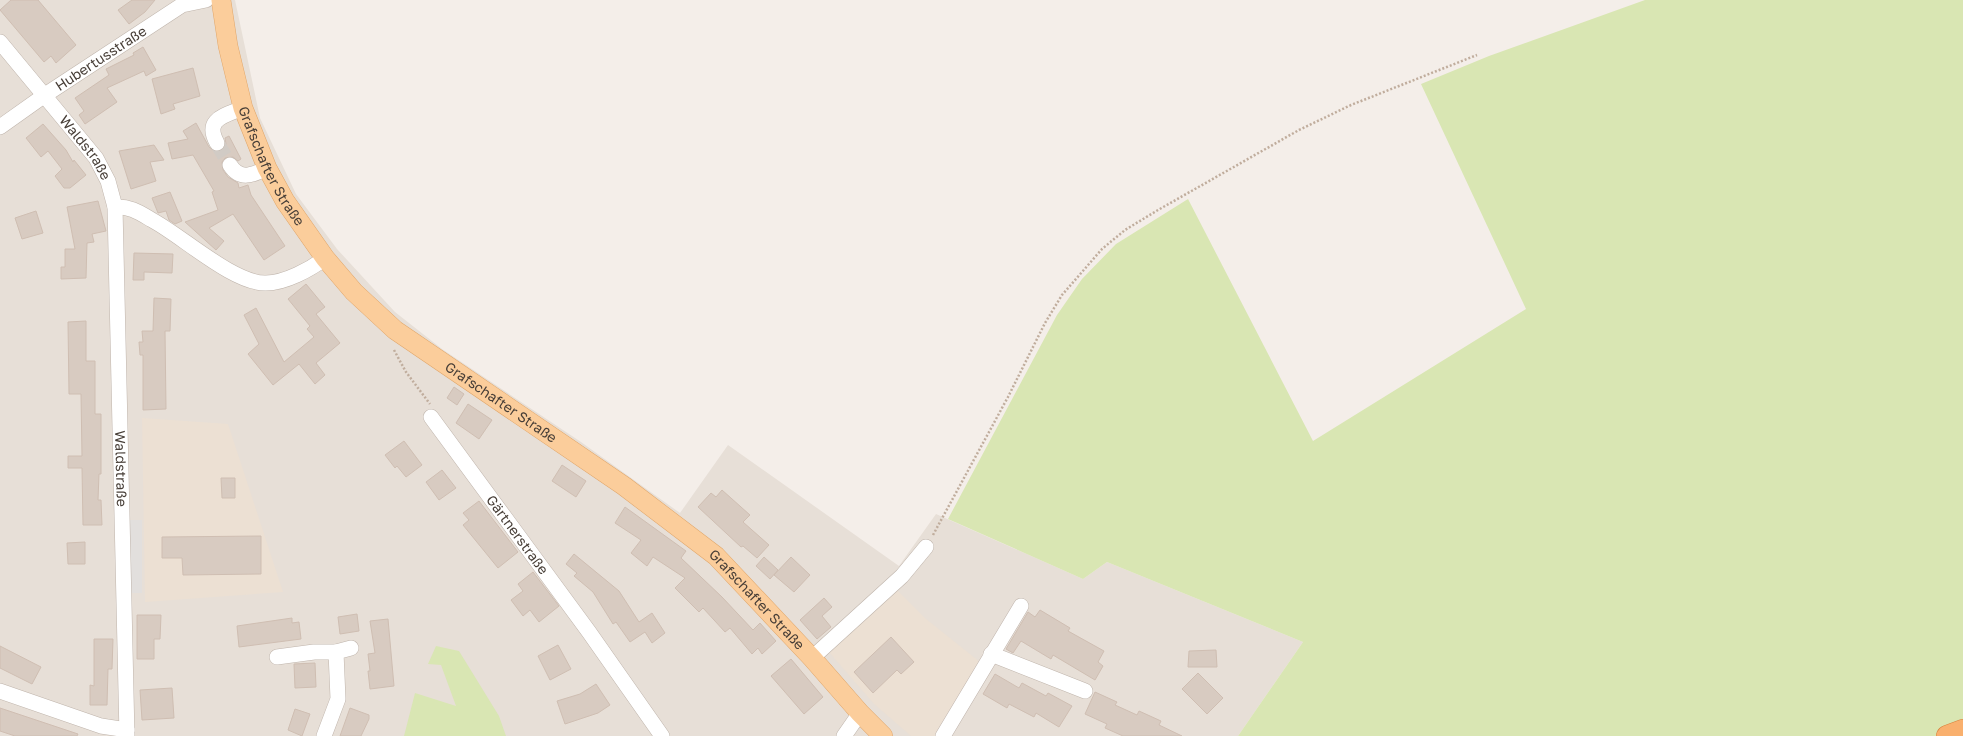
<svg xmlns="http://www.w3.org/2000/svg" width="1963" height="736" font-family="'Golos Text',sans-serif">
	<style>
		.residential { fill: #e7dfd7 }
		.education { fill: #ece0d3 }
		.green { fill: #d9e6b3 }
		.parking { fill: #e2dfdd }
		.building { fill: #d8cbc1; stroke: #cfbeb2 }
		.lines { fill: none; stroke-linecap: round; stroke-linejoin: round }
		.minor-tunnel { stroke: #d1cbc5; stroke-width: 15; stroke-dasharray: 15 8; stroke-linecap: butt }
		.minor-casing { stroke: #bfb4ab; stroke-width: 16 }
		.major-casing { stroke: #e0a66a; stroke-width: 20 }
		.highway-casing { stroke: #d8823e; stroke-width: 22 }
		.path { stroke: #c0ad9d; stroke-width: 2.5; stroke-dasharray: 2 2; stroke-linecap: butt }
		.minor { stroke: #fff; stroke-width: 15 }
		.major { stroke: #fbcd9b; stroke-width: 19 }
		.highway { stroke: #f9b06e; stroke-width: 21 }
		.labels { text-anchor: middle; stroke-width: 3.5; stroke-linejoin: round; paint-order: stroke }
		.street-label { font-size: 14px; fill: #473e37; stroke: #fff }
	</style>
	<rect width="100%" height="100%" fill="#f4eee9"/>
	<!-- residential -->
	<path class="residential" d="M0,0H235L260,118L296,194L337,249L395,312L442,349L581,442L680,513L728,445L899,566L936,514L1083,579L1107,562L1303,642L1238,736H0Z"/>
	<!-- education -->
	<g class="education">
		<path d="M142,418L228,424L283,592L145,602Z"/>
		<path d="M896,589L926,619L980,662L936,736H911L874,704L828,651Z"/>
	</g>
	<!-- green -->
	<g class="green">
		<path d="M1645,0H1963V736H1238L1303,642L1107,562L1083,579L948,519L1057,315L1082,279L1116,244L1188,199L1313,441L1526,309L1421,84L1489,56Z"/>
		<path d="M436,646L459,651L499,716L506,736H404L415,693L456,706L441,665L428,664Z"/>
	</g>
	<!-- parking -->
	<path class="parking" d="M128,520H142V593H129Z"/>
	<!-- building -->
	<g class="building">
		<path d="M11,0H38L76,45L56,63L51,56L44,62L0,10Z"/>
		<path d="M132,0H155L145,12L129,24L118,10Z"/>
		<path d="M143,47L156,70L146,76L144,71L107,88L117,102L85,124L79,115L84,111L75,98L109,75L106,69L134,55L133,53Z"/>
		<path d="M193,68L200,96L173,104L175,109L161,114L152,79Z"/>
		<path d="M196,123L209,147L216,152L224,149L226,144L225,138L229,136L241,159L238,161L233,157L225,158L222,162L223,170L228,177L238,183L239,188L248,185L251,195L285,246L264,260L233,214L209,228L224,241L216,250L185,222L218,210L212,192L214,191L193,155L172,159L168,143L188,139L183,131Z"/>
		<path d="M43,124L66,150L73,162L74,160L86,175L70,188H64L55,176L62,169L48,151L41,157L26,138Z"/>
		<path d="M154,145L164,160L150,162L156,181L131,189L119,151Z"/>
		<path d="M170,192L182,221L175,224L169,220L166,211L158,213L152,198Z"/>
		<path d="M98,201L106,231L92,234L94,242L87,243L86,278L61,279V267H65V249H75L67,207Z"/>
		<path d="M36,211L43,233L22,239L15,218Z"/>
		<path d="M134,253L173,254L172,273L144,272V280H133Z"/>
		<path d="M306,284L325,307L316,314L340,343L316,363L325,375L315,384L299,364L273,385L248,354L259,344L244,315L256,308L284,362L314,337L307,329L310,326L288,299Z"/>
		<path d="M154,298L171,299L170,331H165L166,409L143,410V355H140L139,342H143L142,331H153Z"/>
		<path d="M86,321V361H95V414H101V474H99L98,500H101L102,525H83L82,468H68V456H82L81,394H69L68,322Z"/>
		<path d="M454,387L464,394L457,405L447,398Z"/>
		<path d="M468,404L492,420L479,439L456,423Z"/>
		<path d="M404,441L422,465L406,477L397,466L395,468L385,455Z"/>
		<path d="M562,465L586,481L576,497L552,481Z"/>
		<path d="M442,470L456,488L439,500L426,482Z"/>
		<path d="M221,478H235V498H222Z"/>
		<path d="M722,490L750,515L743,522L769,545L757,558L743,546L741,547L698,507L711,493L716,497Z"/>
		<path d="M479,501L518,552L498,568L463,525L469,520L463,513Z"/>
		<path d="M625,507L686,551L681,558L722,597L753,630L760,623L776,641L762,654L758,648L752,654L730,628L725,632L703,608L699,612L675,588L685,578L653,557L647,566L631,553L641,540L615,523Z"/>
		<path d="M261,536V574L183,575L182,558H162V537Z"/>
		<path d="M85,542V564H68L67,543Z"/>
		<path d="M574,554L619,591L639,622L652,613L665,633L652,643L645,632L630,642L616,622L613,624L593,592L574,576L577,573L566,564Z"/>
		<path d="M764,557L778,570L770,579L756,566Z"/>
		<path d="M791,557L810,575L794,592L774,575Z"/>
		<path d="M533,572L559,606L539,622L530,610L523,616L511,600L523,591L518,584Z"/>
		<path d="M824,598L832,607L822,616L831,627L817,639L800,620Z"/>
		<path d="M1040,610L1070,628L1068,631L1104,651L1098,662L1103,666L1095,680L1053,655L1051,659L1021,641L1013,653L1006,649L1028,612L1035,617Z"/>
		<path d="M357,614L359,631L340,634L338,617Z"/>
		<path d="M137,615H161L160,639H154V659H137Z"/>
		<path d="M292,618V623L299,622L301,639L239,647L237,626Z"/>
		<path d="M388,619L394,686L370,689L368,671H370L368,654L375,653L370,621Z"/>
		<path d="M891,637L914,662L901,674L897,670L873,693L854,672Z"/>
		<path d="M94,639H113L112,669H108L107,705H90V685L94,686Z"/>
		<path d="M558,645L571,669L550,680L538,656Z"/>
		<path d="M0,646L41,667L32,684L0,668Z"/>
		<path d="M1216,650L1217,667H1188L1189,651Z"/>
		<path d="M791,659L823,697L804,714L771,676Z"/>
		<path d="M315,663L316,687L295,688L294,664Z"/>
		<path d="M1198,673L1223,698L1207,714L1182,689Z"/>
		<path d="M995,674L1019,688L1022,683L1046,696L1048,693L1072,706L1059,727L1036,713L1034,717L1009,704L1007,708L983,694Z"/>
		<path d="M596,684L610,705L598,713L565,724L557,701L580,694Z"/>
		<path d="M172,688L174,718L142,720L140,690Z"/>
		<path d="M1095,692L1117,702L1115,705L1137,715L1139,711L1161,721L1159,725L1182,736H1123L1105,728L1107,724L1085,714Z"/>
		<path d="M0,708L78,734L77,736H15L0,731Z"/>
		<path d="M350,708L369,715V719L361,736H340Z"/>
		<path d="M295,709L310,714L302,736L288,730Z"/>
	</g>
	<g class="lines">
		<!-- minor-tunnel -->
		<path class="minor-tunnel" d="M217,143L230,165"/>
		<defs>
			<g id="minor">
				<path id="s1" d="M0,42L96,158L108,181L115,207L127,736"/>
				<path id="s2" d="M0,127L45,95L182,5L206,0"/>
				<path d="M217,143C204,119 224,116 243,108"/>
				<path d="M230,165C240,181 253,175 267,168"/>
				<path d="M115,207C130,206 140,213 152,220C182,236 234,284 266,283C285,283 311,269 325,258"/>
				<path id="s3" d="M431,417L589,632L662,736"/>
				<path d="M991,654L1085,691"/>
				<path d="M277,657L314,652H336"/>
				<path d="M812,658L902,576L926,547"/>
				<path d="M0,691L101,726L127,730"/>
				<path d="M324,736L338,699L336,652L351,648"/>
				<path d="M844,736L860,713"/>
				<path d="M943,736L1021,606"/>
			</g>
			<g id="major">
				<path id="s4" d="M221,0L228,46L243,108L267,168L285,201L325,258L354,292L395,330L624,486L716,556L812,658L860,713L883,736"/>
			</g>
			<path id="highway" d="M1947,736L1963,730"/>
		</defs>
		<!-- minor casing -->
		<use href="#minor" class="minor-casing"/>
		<!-- major casing -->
		<use href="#major" class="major-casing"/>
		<!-- highway casing -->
		<use href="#highway" class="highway-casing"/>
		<!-- path -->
		<g class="path">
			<path d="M394,350L406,372L430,404"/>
			<path d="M933,535L1008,397L1045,323L1062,295L1102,249L1125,230L1158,210L1299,130L1351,105L1477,55"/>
		</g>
		<!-- minor -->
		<use href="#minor" class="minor"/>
		<!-- major -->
		<use href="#major" class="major"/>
		<!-- highway -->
		<use href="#highway" class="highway"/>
	</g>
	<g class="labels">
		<!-- street labels -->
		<g class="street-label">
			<text dy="5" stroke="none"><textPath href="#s2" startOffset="122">Hubertusstraße</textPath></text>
			<text dy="5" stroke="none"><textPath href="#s1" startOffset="136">Waldstraße</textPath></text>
			<text dy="5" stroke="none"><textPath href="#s4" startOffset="175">Grafschafter Straße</textPath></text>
			<text dy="5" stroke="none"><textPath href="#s4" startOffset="511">Grafschafter Straße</textPath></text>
			<text dy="5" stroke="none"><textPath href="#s1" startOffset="465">Waldstraße</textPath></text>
			<text dy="5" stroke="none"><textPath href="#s3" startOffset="146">Gärtnerstraße</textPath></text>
			<text dy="5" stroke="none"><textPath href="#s4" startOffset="835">Grafschafter Straße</textPath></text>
		</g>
	</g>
</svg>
